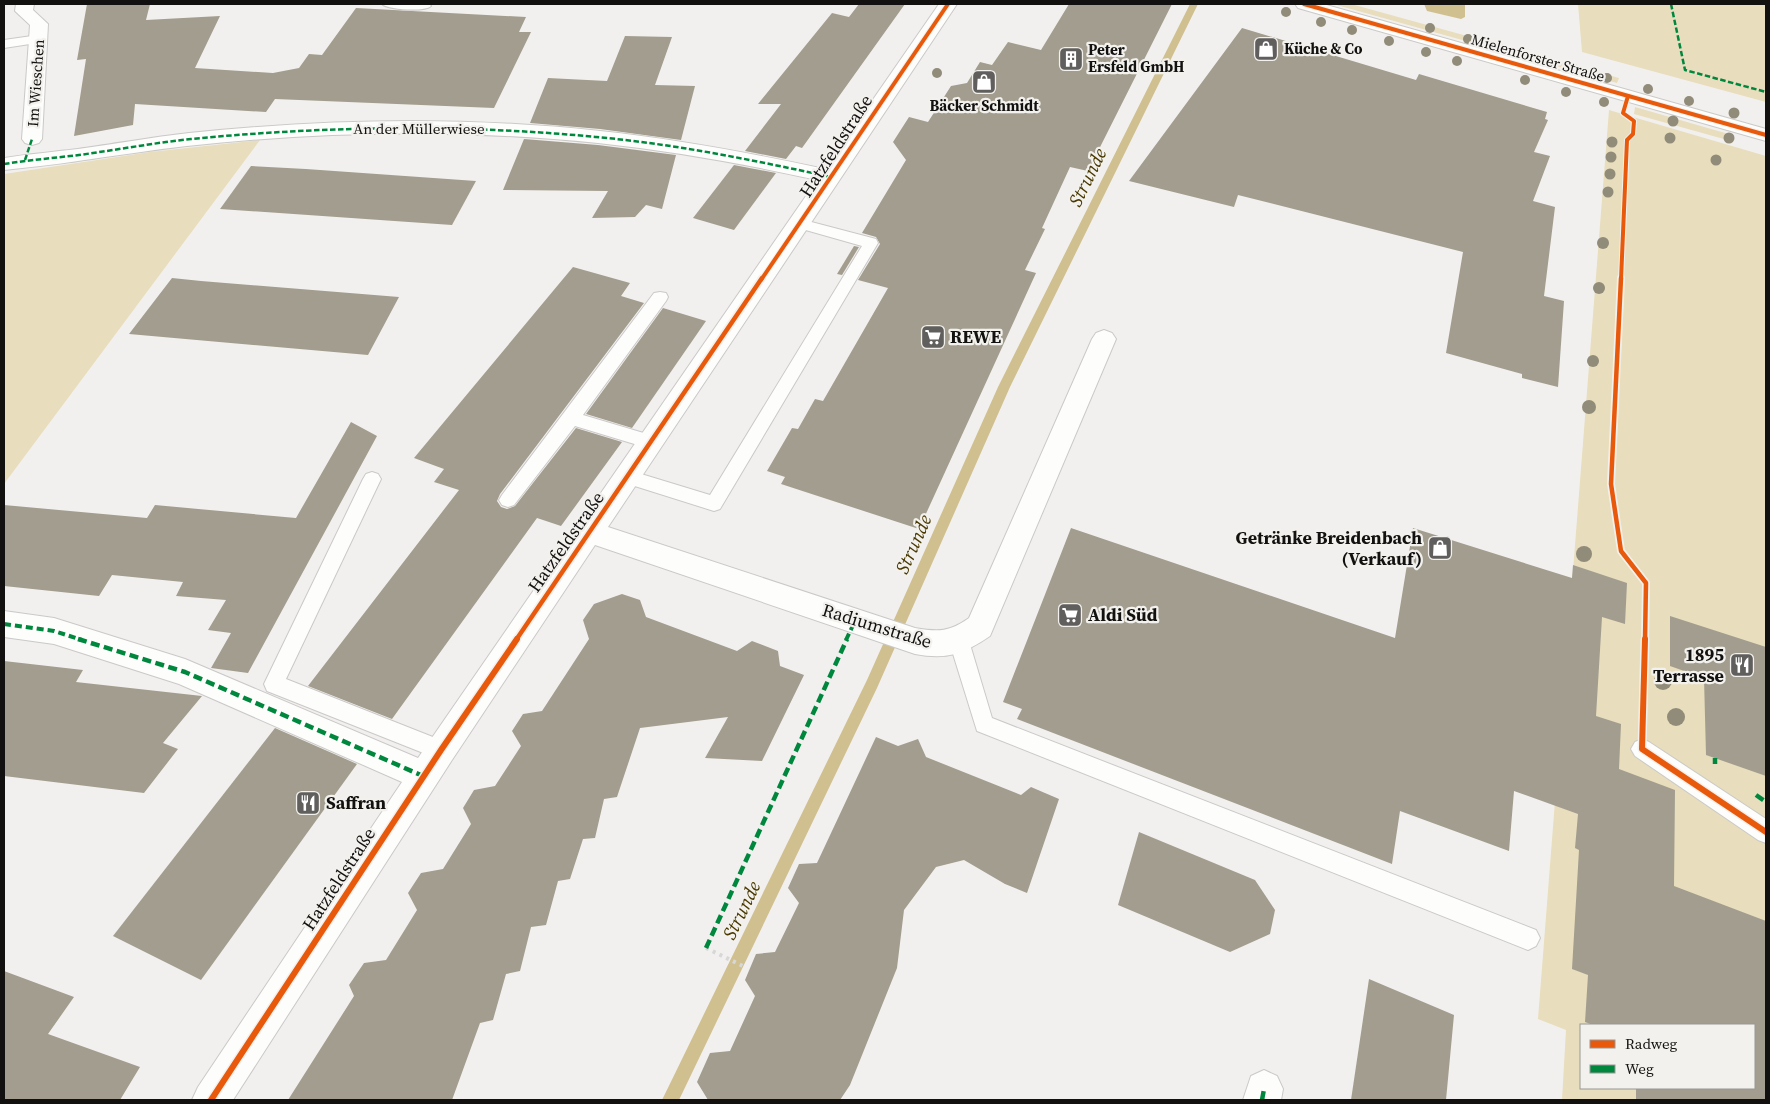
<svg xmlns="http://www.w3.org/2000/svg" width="1770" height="1104" font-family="'Source Serif 4',serif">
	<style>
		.green { fill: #e8ddbc; fill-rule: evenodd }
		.water { fill: #d0c090 }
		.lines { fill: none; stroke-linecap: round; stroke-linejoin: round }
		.stream { fill: #d0c090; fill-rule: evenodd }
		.building { fill: #a29d8e }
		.lane-casing { stroke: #cac9c8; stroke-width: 2 }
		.street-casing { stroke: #cac9c8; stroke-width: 2 }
		.secondary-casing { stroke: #cac9c8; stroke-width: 2 }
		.path-far2 { stroke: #d8d7d7; stroke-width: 2.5; stroke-dasharray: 2 2.5; stroke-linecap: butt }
		.path-far1 { stroke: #d8d7d7; stroke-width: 3; stroke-dasharray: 2.5 4; stroke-linecap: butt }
		.path { stroke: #d8d7d7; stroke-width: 4; stroke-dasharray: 3 4.5; stroke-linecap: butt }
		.lane { fill: #fdfdfc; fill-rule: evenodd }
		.street { fill: #fdfdfc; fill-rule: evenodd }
		.secondary { fill: #fdfdfc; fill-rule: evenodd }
		.quiet-far2 { stroke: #00873e; stroke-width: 2.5; stroke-dasharray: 5.5 2.5; stroke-linecap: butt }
		.quiet-far1 { stroke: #00873e; stroke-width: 4; stroke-dasharray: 7 4; stroke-linecap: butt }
		.quiet { stroke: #00873e; stroke-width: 4.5; stroke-dasharray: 9 4.5; stroke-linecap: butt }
		.cycleway-far2-casing { stroke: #f3f1ed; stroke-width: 6 }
		.cycleway-far1-casing { stroke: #f3f1ed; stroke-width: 8 }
		.cycleway-casing { stroke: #f3f1ed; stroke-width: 9 }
		.cycleway-far2 { stroke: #e8590c; stroke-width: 4 }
		.cycleway-far1 { stroke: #e8590c; stroke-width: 4.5 }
		.cycleway { stroke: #e8590c; stroke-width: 6 }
		.tree { fill: #918b79 }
		.labels { text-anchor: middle; stroke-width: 4.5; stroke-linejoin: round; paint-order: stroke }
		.far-poi-label { font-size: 15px; font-weight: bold; fill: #121110; stroke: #f3f1ed; text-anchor: start }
		.far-street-label { font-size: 15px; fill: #121110; stroke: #f3f1ed }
		.street-label { font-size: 18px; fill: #121110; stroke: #f3f1ed }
		.poi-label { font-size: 18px; font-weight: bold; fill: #121110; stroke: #f3f1ed; text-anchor: start }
		.water-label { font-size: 19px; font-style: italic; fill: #493900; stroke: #f3f1ed }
	</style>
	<rect width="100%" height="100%" fill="#f2f0ee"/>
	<!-- green -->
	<g class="green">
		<path d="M1333,4H1351L1619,78L1617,83Z"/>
		<path d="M1578,4H1766V102L1582,52Z"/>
		<path d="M1635,107L1732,135L1731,141L1634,114Z"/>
		<path d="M1609,110L1766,156V1100H1562L1566,1030L1538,1019ZM1581,1025H1754V1088H1581Z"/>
		<path d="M260,140L4,484V174L150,152Z"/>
	</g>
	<!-- water -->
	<path class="water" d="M1424,4H1465V17L1461,19L1427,11Z"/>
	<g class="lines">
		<!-- stream -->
		<path class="stream" d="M1190,4H1198L1010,387L877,688L679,1100H662L867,680L998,387Z"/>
	</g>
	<!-- building -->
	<g class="building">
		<path d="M87,4H150L146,20L220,16L195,68L273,73L299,68L309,54L322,55L356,8L526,17L519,32H531L494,108L275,99L266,112L135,104L133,125L74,136L86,59L77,60Z"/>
		<path d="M859,4H905L802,148L796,146L786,159L745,151L781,104H758L832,13L849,17Z"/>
		<path d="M1069,4H1172L1088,171L1070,167L1042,228L1045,229L1025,270L1036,273L919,529L781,484L785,477L767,471L792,428L798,429L815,399L823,401L888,288L858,280L880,244L876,237L862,233L906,160L893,142L909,117L928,122L951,86L967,83L980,62L992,65L1008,42L1041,50Z"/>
		<path d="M1242,28L1416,80L1419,74L1547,112L1545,119L1548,120L1534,152L1550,156L1533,201L1555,207L1544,296L1564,301L1558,387L1522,378V374L1446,353L1463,252L1238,195L1234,207L1129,181Z"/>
		<path d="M625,36L672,37L655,85L695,86L681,140L600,129L530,123L548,78L607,81Z"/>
		<path d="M524,139L598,145L676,155L662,209L646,205L635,217L592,218L608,191L503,190Z"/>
		<path d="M734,165L776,173L734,230L693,218Z"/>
		<path d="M251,166L306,169L476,181L452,225L220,209Z"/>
		<path d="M854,246L859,247L842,275L837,274Z"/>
		<path d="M573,267L630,283L621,296L644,303L500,494L497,501L501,507L507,509L515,506L576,428L622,442L561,526L537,518L392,719L308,686L459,490L434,482L444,469L414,458Z"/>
		<path d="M172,278L201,281L399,297L368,355L129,334Z"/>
		<path d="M663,308L706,321L632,428L586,414Z"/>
		<path d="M351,422L377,436L248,673L211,668L231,633L208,630L226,600L176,596L183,582L112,575L99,596L4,586V505L147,518L155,505L296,518Z"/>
		<path d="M1071,528L1395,638L1413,528L1572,578L1573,565L1627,583L1625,624L1602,617L1596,716L1621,724L1619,769L1675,790L1674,886L1766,921V1100H1636V1088H1754V1025H1593L1585,1022L1588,975L1572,969L1579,850L1575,848L1578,814L1514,791L1509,851L1400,811L1392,864L1017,719L1022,709L1003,702Z"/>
		<path d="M622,594L640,600L646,617L737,651L752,641L778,651L780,666L804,675L762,761L705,758L728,717L640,728L617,797L604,799L595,838L583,839L570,879L558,881L546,925L531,927L520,971L506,974L493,1020L480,1023L452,1100H288L354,996L349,985L364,963L386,960L417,910L408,893L421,873L443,869L471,824L463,808L474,790L495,786L521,746L512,731L523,714L542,711L589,639L583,620L594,604Z"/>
		<path d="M1670,616L1766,647V776L1706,755L1704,678L1670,666Z"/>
		<path d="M4,661L83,670L76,682L202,696L163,743L178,749L144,793L4,776Z"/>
		<path d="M275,728L357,764L201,980L113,936Z"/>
		<path d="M876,737L898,746L918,739L926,757L1021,795L1031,787L1059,799L1027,893L1005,884L964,860L936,867L904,910L897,968L850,1085L840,1100H708L697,1082L710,1053L730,1051L755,996L745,980L756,954L775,952L799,903L788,888L799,864L817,863Z"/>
		<path d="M1139,832L1255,880L1275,910L1270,934L1230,952L1118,905Z"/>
		<path d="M4,971L74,997L48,1034L140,1067L120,1100H4Z"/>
		<path d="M1369,979L1454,1015L1446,1100H1351Z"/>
	</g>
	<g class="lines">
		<defs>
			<g id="lane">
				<path d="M382,4H429L431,6C425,12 388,10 382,4Z"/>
				<path d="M39,35L43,36L45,39L43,42L4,48V40Z"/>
				<path d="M800,219L876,239L878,243L720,509L714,511L622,482L619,477L622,472L628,470L710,495L862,246L795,227L793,224L795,221Z"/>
				<path d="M660,292L666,293L668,297L666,301L583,415L657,437L660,442L657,447L651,449L575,426L514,505L508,507L502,505L499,500L502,495L654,293Z"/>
				<path d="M372,472L378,474L381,479L286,679L448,743L452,750L448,757L441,760L267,691L264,684L363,479L366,474Z"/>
				<path d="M959,632L966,635L969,641L992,718L1536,930L1540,938L1536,946L1528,950L977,731L949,641L952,635Z"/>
				<path d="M1642,739L1649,742L1766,819V843L1758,840L1635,756L1631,749L1635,742Z"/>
			</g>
			<g id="street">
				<path d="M16,4H34L33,10L48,24L42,139L39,143L32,145L25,143L22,139L30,25L15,11Z"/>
				<path d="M939,4H957L608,527L915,628C939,632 949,632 969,618L1092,339L1096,333L1104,330L1112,333L1116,339L990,636C964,654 947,660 915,654L595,545L452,760L233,1100H192L198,1087L402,782L179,684L54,644L4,637V611L54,618L185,659L418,758L817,180C745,164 672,151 598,143C462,129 323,131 187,146C151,150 114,156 78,161C53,165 28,167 4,170V158C28,154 53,152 78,149C115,144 152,137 189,133C325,119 464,116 600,131C676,139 750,153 825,169Z"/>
				<path d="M1264,1070L1277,1076L1283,1089L1281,1100H1243L1251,1076Z"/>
			</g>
			<path id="secondary" d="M1295,4H1323L1766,129V141L1298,8Z"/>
		</defs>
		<!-- lane casing -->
		<use href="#lane" class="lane-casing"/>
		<!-- street casing -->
		<use href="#street" class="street-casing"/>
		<!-- secondary casing -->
		<use href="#secondary" class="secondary-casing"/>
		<!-- path-far2 -->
		<path class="path-far2" d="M1621,280L1627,140L1633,134L1634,126"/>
		<!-- path-far1 -->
		<path class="path-far1" d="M1621,278L1611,484L1621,551L1646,583L1645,640"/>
		<!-- path -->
		<g class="path">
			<path d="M1643,720L1645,639"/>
			<path d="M706,948L745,967"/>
		</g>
		<!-- lane -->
		<use href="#lane" class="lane"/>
		<!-- street -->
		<use href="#street" class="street"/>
		<!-- secondary -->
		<use href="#secondary" class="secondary"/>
		<!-- quiet-far2 -->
		<g class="quiet-far2">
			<path d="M1671,4L1685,70L1766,92"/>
			<path d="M25,160L32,139"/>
			<path d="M4,164C29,160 54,158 79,155C116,150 153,143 191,139C326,126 461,124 596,137C675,144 753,160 831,177"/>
		</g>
		<!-- quiet-far1 -->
		<g class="quiet-far1">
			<path d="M4,624L54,631L82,640"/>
			<path d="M846,640L855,621"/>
		</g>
		<!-- quiet -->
		<g class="quiet">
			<path d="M78,639L185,672L423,776"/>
			<path d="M1715,758V764"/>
			<path d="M1756,795L1766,802"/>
			<path d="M706,948L847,639"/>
			<path d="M1262,1100L1264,1089"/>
		</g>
		<defs>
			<g id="cycleway-far2">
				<path d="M1304,4L1766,135"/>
				<path d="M761,280L948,4"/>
				<path d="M1621,280L1627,140L1633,134L1634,121L1623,113L1628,96"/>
			</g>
			<g id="cycleway-far1">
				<path d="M1621,278L1611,484L1621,551L1646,583L1645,640"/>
				<path d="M516,640L762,278"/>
			</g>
			<g id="cycleway">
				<path d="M1645,639L1642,749L1766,832"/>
				<path d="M211,1100L441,750L517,639"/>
			</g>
		</defs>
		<!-- cycleway-far2 casing -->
		<use href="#cycleway-far2" class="cycleway-far2-casing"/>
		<!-- cycleway-far1 casing -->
		<use href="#cycleway-far1" class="cycleway-far1-casing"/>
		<!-- cycleway casing -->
		<use href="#cycleway" class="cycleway-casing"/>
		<!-- cycleway-far2 -->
		<use href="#cycleway-far2" class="cycleway-far2"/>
		<!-- cycleway-far1 -->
		<use href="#cycleway-far1" class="cycleway-far1"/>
		<!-- cycleway -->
		<use href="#cycleway" class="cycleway"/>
	</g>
	<!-- trees -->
	<g class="tree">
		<circle cx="1286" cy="12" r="5"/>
		<circle cx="1321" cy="22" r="5"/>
		<circle cx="1430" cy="28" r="5"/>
		<circle cx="1352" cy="30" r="5"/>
		<circle cx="1468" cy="39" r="5"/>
		<circle cx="1389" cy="41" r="5"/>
		<circle cx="1502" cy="49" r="5"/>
		<circle cx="1426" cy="52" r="5"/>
		<circle cx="1538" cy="59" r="5"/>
		<circle cx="1457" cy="61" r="5"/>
		<circle cx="1574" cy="69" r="5"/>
		<circle cx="937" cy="73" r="5"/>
		<circle cx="1607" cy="78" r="5"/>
		<circle cx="1525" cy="80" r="5"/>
		<circle cx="1648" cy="89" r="5"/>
		<circle cx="1566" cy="92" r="5"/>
		<circle cx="1689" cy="101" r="5"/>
		<circle cx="1604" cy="102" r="5"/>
		<circle cx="1734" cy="113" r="5.5"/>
		<circle cx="1673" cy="121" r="5.5"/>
		<circle cx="1670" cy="138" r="5.5"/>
		<circle cx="1729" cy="138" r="5.5"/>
		<circle cx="1612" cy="142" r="5.5"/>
		<circle cx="1611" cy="157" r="5.5"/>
		<circle cx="1716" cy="160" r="5.5"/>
		<circle cx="1610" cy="174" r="5.5"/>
		<circle cx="1608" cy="192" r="5.5"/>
		<circle cx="1603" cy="243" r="6"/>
		<circle cx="1599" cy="288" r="6"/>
		<circle cx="1593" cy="361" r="6"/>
		<circle cx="1589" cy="407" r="7"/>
		<circle cx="1584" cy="554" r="8"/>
		<circle cx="1663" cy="681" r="9"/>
		<circle cx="1676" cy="717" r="9"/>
	</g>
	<!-- icons -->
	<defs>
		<symbol id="shop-square" viewBox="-11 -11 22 22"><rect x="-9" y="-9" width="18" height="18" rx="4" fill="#605f5e" stroke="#f3f1ed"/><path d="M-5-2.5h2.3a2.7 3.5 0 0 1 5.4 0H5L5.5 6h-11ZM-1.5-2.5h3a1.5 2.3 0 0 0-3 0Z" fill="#fff"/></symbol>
		<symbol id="building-square" viewBox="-11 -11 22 22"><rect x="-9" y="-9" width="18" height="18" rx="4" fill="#605f5e" stroke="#f3f1ed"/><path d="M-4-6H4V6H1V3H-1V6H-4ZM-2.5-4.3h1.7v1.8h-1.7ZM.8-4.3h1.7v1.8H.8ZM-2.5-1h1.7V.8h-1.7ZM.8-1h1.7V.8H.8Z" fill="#fff"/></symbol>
		<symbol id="supermarket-square" viewBox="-11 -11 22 22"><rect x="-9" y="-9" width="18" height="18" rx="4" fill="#605f5e" stroke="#f3f1ed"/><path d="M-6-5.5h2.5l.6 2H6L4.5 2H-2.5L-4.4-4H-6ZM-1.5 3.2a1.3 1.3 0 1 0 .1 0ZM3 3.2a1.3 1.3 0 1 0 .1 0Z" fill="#fff"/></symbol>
		<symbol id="restaurant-square" viewBox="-11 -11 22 22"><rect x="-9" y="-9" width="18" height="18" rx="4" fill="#605f5e" stroke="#f3f1ed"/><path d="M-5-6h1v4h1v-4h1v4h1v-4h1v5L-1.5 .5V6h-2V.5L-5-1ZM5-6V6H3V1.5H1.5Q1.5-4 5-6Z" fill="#fff"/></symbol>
	</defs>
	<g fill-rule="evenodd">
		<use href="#shop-square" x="1252" y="35" width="28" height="28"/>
		<use href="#building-square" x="1057" y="45" width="28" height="28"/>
		<use href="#shop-square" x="970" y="68" width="28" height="28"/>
		<use href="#supermarket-square" x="919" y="323" width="28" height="28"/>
		<use href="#shop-square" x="1426" y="534" width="28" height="28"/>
		<use href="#supermarket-square" x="1056" y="601" width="28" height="28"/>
		<use href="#restaurant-square" x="1728" y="651" width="28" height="28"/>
		<use href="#restaurant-square" x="294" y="789" width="28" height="28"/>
	</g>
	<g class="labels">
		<!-- far-poi labels -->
		<g class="far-poi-label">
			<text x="1284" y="54">Küche &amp; Co</text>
			<text x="1088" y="55">Peter<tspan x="1088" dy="17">Ersfeld GmbH</tspan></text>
			<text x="984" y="111" text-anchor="middle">Bäcker Schmidt</text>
		</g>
		<!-- far-street labels -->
		<g class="far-street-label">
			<text transform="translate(1538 58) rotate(16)" y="5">Mielenforster Straße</text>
			<text transform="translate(36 83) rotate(-86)" y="5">Im Wieschen</text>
			<text x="419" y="134">An der Müllerwiese</text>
		</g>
		<!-- street labels -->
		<g class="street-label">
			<text transform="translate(836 146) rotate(-57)" y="6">Hatzfeldstraße</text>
			<text transform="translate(566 542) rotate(-55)" y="6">Hatzfeldstraße</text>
			<text transform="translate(877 626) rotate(17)" y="6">Radiumstraße</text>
			<text transform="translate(339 879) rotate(-57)" y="6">Hatzfeldstraße</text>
		</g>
		<!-- poi labels -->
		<g class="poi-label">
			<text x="950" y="343">REWE</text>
			<text x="1422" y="544" text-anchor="end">Getränke Breidenbach<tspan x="1422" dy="21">(Verkauf)</tspan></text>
			<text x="1088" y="621">Aldi Süd</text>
			<text x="1724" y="661" text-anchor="end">1895<tspan x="1724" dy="21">Terrasse</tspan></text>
			<text x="326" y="809">Saffran</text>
		</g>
		<!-- water labels -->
		<g class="water-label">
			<text transform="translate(1087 177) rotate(-64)" y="7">Strunde</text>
			<text transform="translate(913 544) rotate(-66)" y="7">Strunde</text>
			<text transform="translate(741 910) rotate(-64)" y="7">Strunde</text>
		</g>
	</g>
	<!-- border -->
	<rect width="1770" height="1104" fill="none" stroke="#121110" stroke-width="10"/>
	<!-- legend -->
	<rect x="1580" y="1024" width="175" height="65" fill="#f3f1ed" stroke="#999795"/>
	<rect x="1590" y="1040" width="25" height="8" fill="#e8590c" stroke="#999795"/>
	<text x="1625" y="1049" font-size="15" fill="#121110">Radweg</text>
	<rect x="1590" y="1065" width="25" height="8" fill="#00873e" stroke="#999795"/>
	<text x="1625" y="1074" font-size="15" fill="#121110">Weg</text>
</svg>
